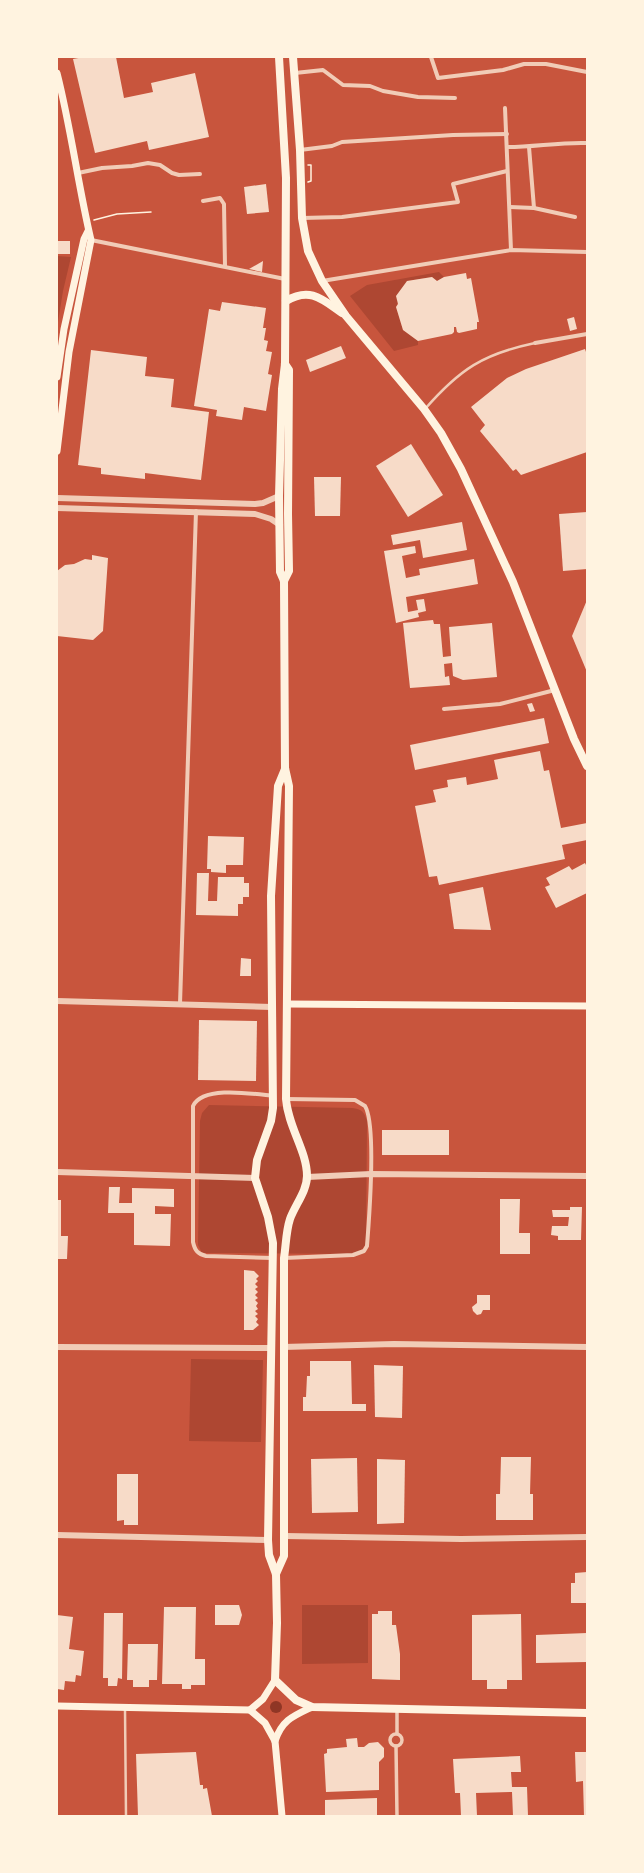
<svg xmlns="http://www.w3.org/2000/svg" width="644" height="1873" font-family="'Source Sans 3',sans-serif">
	<style>
		.green { fill: #ae4732 }
		.water { fill: #8f3625 }
		.building { fill: #f7dbc8 }
		.lines { fill: none; stroke-linecap: round; stroke-linejoin: round }
		.path { stroke: #fff3e0; stroke-width: 1.5 }
		.service { stroke: #f1ccb7; stroke-width: 2.5 }
		.pedestrian { stroke: #f1ccb7; stroke-width: 3.5 }
		.minor { stroke: #f1ccb7; stroke-width: 4 }
		.tertiary { stroke: #f1ccb7; stroke-width: 6 }
		.secondary { stroke: #fff3e0; stroke-width: 7 }
		.primary { stroke: #fff3e0; stroke-width: 8 }
	</style>
	<rect width="100%" height="100%" fill="#c8553d"/>
	<!-- green -->
	<g class="green">
		<path d="M57,256L71,257L63,291L57,328Z"/>
		<path d="M439,272L444,277L437,281L432,277L407,281L396,307L403,330L418,341V345L394,351L350,296L367,285Z"/>
		<path d="M209,1105L352,1108C362,1109 364,1112 367,1121L366,1244L360,1252L353,1254L202,1253L198,1245L200,1121L202,1113Z"/>
		<path d="M191,1359L263,1360L261,1442L189,1441Z"/>
		<path d="M302,1605H368V1663L302,1664Z"/>
	</g>
	<!-- water -->
	<circle class="water" cx="276" cy="1707" r="6"/>
	<!-- building -->
	<g class="building">
		<path d="M84,57H116L124,98L153,92L151,83L195,73L209,137L149,150L147,141L95,153L73,59Z"/>
		<path d="M266,184L269,212L247,214L244,187Z"/>
		<rect x="57" y="241" width="13" height="13"/>
		<path d="M263,261L262,272L249,269Z"/>
		<path d="M466,273L467,279L471,278L479,322H477V329L459,333L457,332L456,327H454V332L452,334L418,341L403,330L396,307L398,304L396,296L407,281L432,277L437,281L444,277Z"/>
		<path d="M222,302L266,308L263,328H266L264,340L268,341L266,351L272,352L268,374L272,375L266,411L244,407L242,420L216,416L217,410L194,406L209,309L220,311Z"/>
		<path d="M574,317L577,329L570,331L567,319Z"/>
		<path d="M341,346L346,358L310,372L306,360Z"/>
		<path d="M585,349L587,355V452L521,475L516,469L513,471L480,431L485,425L471,407L507,378L526,369Z"/>
		<path d="M91,350L147,357L145,376L174,379L171,407L209,412L201,480L145,473V479L101,474V468L78,465Z"/>
		<path d="M411,444L443,495L408,517L376,466Z"/>
		<path d="M314,477H341L340,516H315Z"/>
		<path d="M587,512V569L563,571L559,514Z"/>
		<path d="M462,522L467,550L423,558L420,540L393,545L391,535Z"/>
		<path d="M415,546L416,553L402,556L406,578L420,575L419,569L474,559L478,584L406,597L408,612L418,610L416,600L424,599L426,611L418,613L419,617L396,623L384,551Z"/>
		<path d="M92,555L108,558L103,631L93,640L57,636V571L65,565L74,564L85,559L92,560Z"/>
		<path d="M587,600V672L572,636Z"/>
		<path d="M433,620L434,624H440L443,657L451,656L449,627L492,623L497,677L463,680L453,676L452,663L444,664L445,677L449,676L450,685L410,688L403,623Z"/>
		<path d="M532,703L535,711L530,712L527,704Z"/>
		<path d="M544,718L549,743L415,770L410,745Z"/>
		<path d="M540,751L544,771L549,770L561,828L587,823V840L562,845L565,859L439,885L437,876L429,877L415,806L436,802L433,790L448,787L447,780L466,777L467,785L498,779L494,760Z"/>
		<path d="M208,836L244,837L243,865H226V873L211,872V869H207Z"/>
		<path d="M585,863L587,867V893L556,908L545,887L550,885L546,878L569,866L572,870Z"/>
		<path d="M197,873H209L208,901H217L218,877H244V883H249V897H243V904H238V916L196,915Z"/>
		<path d="M483,887L491,930L454,929L449,894Z"/>
		<path d="M241,958L251,959V976H240Z"/>
		<path d="M199,1020L257,1021L256,1081L198,1080Z"/>
		<rect x="382" y="1130" width="67" height="25"/>
		<path d="M109,1187H120L119,1203H132V1188L174,1189V1207L155,1206V1214H171L170,1246L134,1245V1213H108Z"/>
		<path d="M500,1199H520L519,1233H530V1254H500Z"/>
		<path d="M57,1200H61V1236H68L67,1259H57Z"/>
		<path d="M570,1207H582L581,1240H558V1236L551,1235L552,1226H568L569,1217H553L552,1210H570Z"/>
		<path d="M244,1270L254,1271L259,1276L256,1279L258,1281L255,1284L258,1287L255,1289L258,1292L255,1295L258,1298L255,1300L258,1303L256,1306L258,1309L255,1311L258,1314L255,1316L258,1319L256,1322L259,1325L253,1330H244Z"/>
		<path d="M477,1295H490V1310H483L481,1314L477,1315L473,1311L472,1307L477,1303Z"/>
		<path d="M310,1361H351L352,1404H366V1411H303V1397H306L307,1376H310Z"/>
		<path d="M374,1365L403,1366L402,1418L375,1417Z"/>
		<path d="M501,1457H531L530,1494H533V1520H496V1494H500Z"/>
		<path d="M357,1458L358,1512L312,1513L311,1459Z"/>
		<path d="M377,1459L405,1460L404,1523L377,1524Z"/>
		<path d="M117,1474H138V1525H124V1520L117,1521Z"/>
		<path d="M587,1572V1603H571V1583H575V1573Z"/>
		<path d="M215,1605H239L242,1615L239,1625H215Z"/>
		<path d="M164,1607H196L195,1659H205V1685H191V1689H182V1684H162Z"/>
		<path d="M378,1611H392V1625H396L400,1654V1680L372,1679V1614H378Z"/>
		<path d="M104,1613H123L122,1679L118,1678L117,1686H108V1678H103Z"/>
		<path d="M521,1614L522,1680H507V1689H487V1680H472V1615Z"/>
		<path d="M57,1615L73,1617L69,1649L84,1651L81,1676L76,1675L75,1682L65,1681L64,1690L57,1689Z"/>
		<path d="M587,1633V1662L536,1663V1635Z"/>
		<path d="M128,1644H158L157,1680H149V1687H133V1680H127Z"/>
		<path d="M357,1738L358,1747H364L369,1743L378,1742L384,1748V1757L379,1762V1790L326,1792L324,1754L327,1753V1749L347,1747L346,1739Z"/>
		<path d="M196,1752L200,1785H203V1789L207,1788L212,1816H138L136,1754Z"/>
		<path d="M575,1752H587V1816H584L583,1781L576,1782Z"/>
		<path d="M520,1756L521,1772H511L512,1787H527L528,1816H513L512,1792L476,1793L477,1816H461L460,1793H455L453,1759Z"/>
		<path d="M377,1798V1816H325V1800Z"/>
	</g>
	<g class="lines">
		<!-- path -->
		<g class="path">
			<path d="M308,165H311V181L308,182"/>
			<path d="M94,220L117,214L151,212"/>
		</g>
		<!-- service -->
		<g class="service">
			<path d="M425,409C460,369 483,354 535,343"/>
			<path d="M125,1709L126,1816"/>
		</g>
		<!-- pedestrian -->
		<g class="pedestrian">
			<path d="M397,1733V1709"/>
			<circle cx="396" cy="1740" r="6"/>
			<path d="M396,1746L397,1816"/>
		</g>
		<!-- minor -->
		<g class="minor">
			<path d="M431,57L438,78L503,70L524,64H546L587,72"/>
			<path d="M295,73L323,70L343,85L370,86L383,91L418,97L455,98"/>
			<path d="M505,108L511,250"/>
			<path d="M507,147C534,147 560,142 587,143"/>
			<path d="M529,147L534,208"/>
			<path d="M300,150L332,146L342,142L453,135L507,134"/>
			<path d="M78,173L102,168L132,166L148,163L160,165L172,173L179,175L200,174"/>
			<path d="M203,201L220,198L224,204L225,266"/>
			<path d="M510,207L534,208L575,217"/>
			<path d="M302,218L342,217L458,202L453,184L507,171"/>
			<path d="M91,240L285,279"/>
			<path d="M322,281L511,250L587,252"/>
			<path d="M535,343L587,334"/>
			<path d="M444,709L500,704L555,690"/>
			<path d="M180,1004L196,511"/>
			<path d="M273,1258L206,1256C198,1254 195,1251 193,1242V1106C203,1085 254,1094 274,1096"/>
			<path d="M284,1258L353,1255L364,1251L367,1246C369,1219 377,1126 365,1106L355,1100L286,1099"/>
		</g>
		<!-- tertiary -->
		<g class="tertiary">
			<path d="M57,498L255,504L263,503L279,496"/>
			<path d="M57,508L255,514L271,519L280,525"/>
			<path d="M57,1001L272,1007"/>
			<path d="M57,1172L255,1178"/>
			<path d="M307,1177L371,1174L587,1176"/>
			<path d="M57,1347L270,1348"/>
			<path d="M283,1347L394,1344L587,1347"/>
			<path d="M57,1535L268,1540"/>
			<path d="M285,1536L461,1539L587,1537"/>
		</g>
		<!-- secondary -->
		<g class="secondary">
			<path d="M57,73C71,128 78,185 91,240L69,352L57,451"/>
			<path d="M57,377L64,329L84,239L88,231"/>
			<path d="M287,1004L587,1006"/>
			<path d="M57,1706L250,1710L263,1699L275,1680"/>
			<path d="M250,1710L265,1723L275,1741L282,1816"/>
			<path d="M275,1741C282,1720 293,1716 312,1707"/>
		</g>
		<!-- primary -->
		<g class="primary">
			<path d="M293,57L300,150L302,218L308,251L322,281L346,316L424,409L441,433L461,469L513,582L574,739L587,766"/>
			<path d="M286,301C310,287 322,299 342,313"/>
			<path d="M284,581L289,571L288,514L289,370L285,364"/>
			<path d="M285,769L278,786L271,896L273,1108L271,1121L257,1160L255,1178L268,1217L273,1243L268,1540L269,1555L276,1574L277,1623L275,1680L296,1700L312,1707L587,1713"/>
			<path d="M276,1574L284,1556V1258C286,1245 286,1231 290,1219C295,1205 307,1191 307,1176C307,1151 288,1127 286,1099L289,786L285,768L284,581L280,572L279,496L282,389L285,364L286,178L279,57"/>
		</g>
	</g>
	<!-- border -->
	<rect width="644" height="1873" fill="none" stroke="#fff3e0" stroke-width="116"/>
</svg>
